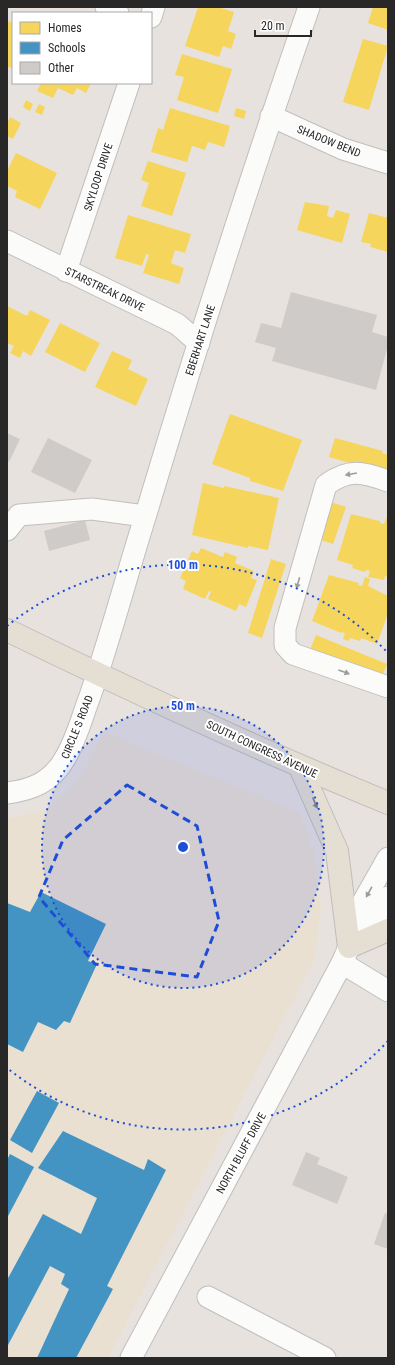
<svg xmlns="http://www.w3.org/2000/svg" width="395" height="1365" font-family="'Roboto Condensed',sans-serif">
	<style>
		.education { fill: #eae0d2 }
		.homes { fill: #f6d55c }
		.schools { fill: #4393c3 }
		.building { fill: #cecbc8 }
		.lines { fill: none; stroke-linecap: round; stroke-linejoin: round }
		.minor-casing { stroke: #c0bfbf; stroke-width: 23 }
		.major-casing { stroke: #bfbdbc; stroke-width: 24 }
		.minor { stroke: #fbfbfa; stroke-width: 21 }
		.major { stroke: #e5dfd3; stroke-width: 22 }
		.oneway { fill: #9c9c9c }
		.oneway2 { fill: #86847e }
		.marked { fill: none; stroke: #1d4ed8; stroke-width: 3; stroke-dasharray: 8 5; stroke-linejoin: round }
		.ring { fill: none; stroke: #1d4ed8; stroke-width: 2; stroke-dasharray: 2 4 }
		.labels { text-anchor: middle; stroke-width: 4; stroke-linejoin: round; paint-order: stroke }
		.street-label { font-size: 11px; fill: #282828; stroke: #fff }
		.centre { fill: #1d4ed8; stroke: #fff; stroke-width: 2 }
		.ring-label { font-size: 12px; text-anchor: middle; font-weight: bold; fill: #1d4ed8; stroke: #fff; stroke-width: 4; stroke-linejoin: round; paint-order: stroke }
	</style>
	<rect width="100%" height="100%" fill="#e7e2de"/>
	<!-- education -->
	<path class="education" d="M104,732L300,813L314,855L321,906L315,958L108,1358H7V819L49,808L81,777Z"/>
	<!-- homes -->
	<g class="homes">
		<path d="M198,7H218L234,12L228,31L236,34L231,49L223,46L219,57L185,46Z"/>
		<path d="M373,7H388V30L368,23Z"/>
		<path d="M9,21L13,23V69L7,66V25Z"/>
		<path d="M363,39L388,46L369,110L343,102Z"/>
		<path d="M182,54L232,69L218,113L177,100L184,77L175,75Z"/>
		<path d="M41,83H91L86,93L77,88L73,95L58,88L53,98L37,91Z"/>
		<path d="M26,100L33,104L30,111L23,107Z"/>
		<path d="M39,104L45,107L42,115L35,112Z"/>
		<path d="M170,108L230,126L224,147L208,142L205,150L192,146L187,162L151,152L158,128L163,130Z"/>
		<path d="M236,108L246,111L244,119L234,116Z"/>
		<path d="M10,117L21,123L13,139L7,136V124Z"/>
		<path d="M16,153L57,173L40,209L15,197L17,191L7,186V171Z"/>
		<path d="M148,161L186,173L172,216L141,206L149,183L141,180Z"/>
		<path d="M305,202L329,206L327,216L333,218L336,210L350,214L342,243L297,230Z"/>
		<path d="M369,213L388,218V252L370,247L371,244L361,242Z"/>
		<path d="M128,215L191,234L185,253L175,250L171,263L184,268L179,284L143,273L149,255L146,254L142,266L115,258Z"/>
		<path d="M7,306L27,316L30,310L50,320L31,356L23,351L20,358L10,353L14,346L7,343Z"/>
		<path d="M60,323L100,343L85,372L45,352Z"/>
		<path d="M112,351L132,360L128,369L148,379L136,406L95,387Z"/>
		<path d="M230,414L302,440L283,491L250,481V478L212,464Z"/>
		<path d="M335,438L383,451L382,453L388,455V470L377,471L329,457Z"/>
		<path d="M203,483L224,488V486L279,498L268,550L248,546V548L192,535Z"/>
		<path d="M331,502L346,507L333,544L318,539Z"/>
		<path d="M351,514L380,521V523L384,524L388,515V577L385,576L384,580L368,577L370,571L366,570L365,572L352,568L353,565L337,560Z"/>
		<path d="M201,548L223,557L225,552L237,557L235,563L254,571L251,578L257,580L246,607L239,604L236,611L208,599L211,592L209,591L205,599L183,589L186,581L180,578L192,551L198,554Z"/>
		<path d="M271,559L286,564L262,638L248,633Z"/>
		<path d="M329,575L359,583L358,585L362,586L365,577L370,579L368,586L388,596V613L377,644L361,638L360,641L350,638L349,641L343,639L345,633L342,632L341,633L312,621Z"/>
		<path d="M316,635L387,664L381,679L310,650Z"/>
	</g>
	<!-- schools -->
	<g class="schools">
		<path d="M41,892L106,924L88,961L97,964L70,1023L64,1021L56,1030L38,1022L23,1052L7,1044V903L30,912Z"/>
		<path d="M37,1091L59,1103L32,1153L10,1140Z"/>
		<path d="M63,1131L144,1170L148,1159L166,1170L107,1286L113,1289L76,1358H37L69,1289L61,1284L65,1274L50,1266L7,1347V1280L43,1214L81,1234L97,1198L38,1168Z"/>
		<path d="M10,1154L34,1167L7,1218V1160Z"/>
	</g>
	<!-- building -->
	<g class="building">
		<path d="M291,292L377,315L372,332L388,337V345L376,390L272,361L276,348L255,342L261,323L281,328Z"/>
		<path d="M7,433L20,439L9,462L7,461Z"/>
		<path d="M48,438L92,460L75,493L31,472Z"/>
		<path d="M85,520L90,540L49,551L44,531Z"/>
		<path d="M306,1152L320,1158L317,1164L348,1177L337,1204L292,1185Z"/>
		<path d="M385,1213L388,1214V1249L374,1244Z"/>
	</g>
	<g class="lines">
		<defs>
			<g id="minor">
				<path d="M106,7L118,13"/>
				<path d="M151,17L154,7"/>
				<path d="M271,116L343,149L388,163"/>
				<path d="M7,241L177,324L199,343"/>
				<path d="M66,271L129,83"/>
				<path d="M388,481C363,472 349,468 326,485L285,628V645L293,654L388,687"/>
				<path d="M7,530L19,515L92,509L145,516"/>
				<path d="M7,793C32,790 51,782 64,760C76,741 82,717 90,696C111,636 127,574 146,514C197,344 251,175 309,7"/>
				<path d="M353,944L371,928L388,897"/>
				<path d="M342,963L388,991"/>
				<path d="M208,1297L325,1358"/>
				<path d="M131,1358L342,963L349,947L354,918L388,858"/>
			</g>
			<g id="major">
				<path d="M7,630C132,691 259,750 388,803"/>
				<path d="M300,767L337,851L349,947L388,930"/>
			</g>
		</defs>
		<!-- minor casing -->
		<use href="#minor" class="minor-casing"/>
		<!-- major casing -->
		<use href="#major" class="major-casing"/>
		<!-- minor -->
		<use href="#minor" class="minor"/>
		<!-- major -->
		<use href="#major" class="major"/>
	</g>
	<!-- one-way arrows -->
	<defs><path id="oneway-solid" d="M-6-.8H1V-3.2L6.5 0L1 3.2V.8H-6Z"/></defs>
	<g class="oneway">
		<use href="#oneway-solid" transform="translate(351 474) rotate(170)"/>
		<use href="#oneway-solid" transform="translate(298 583) rotate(106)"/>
		<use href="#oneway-solid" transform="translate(344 672) rotate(20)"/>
		<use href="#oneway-solid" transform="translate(369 892) rotate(119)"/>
	</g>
	<use class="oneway2" href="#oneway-solid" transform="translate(315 803) rotate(67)"/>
	<!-- marked area -->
	<path class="marked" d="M127,785L197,826L219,921L197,977L95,964L39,897L63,840Z"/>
	<!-- distance rings -->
	<circle cx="183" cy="847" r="141" fill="#1d4ed8" fill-opacity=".12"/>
	<g class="ring">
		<circle cx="183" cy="847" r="141"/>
		<path d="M388 1041A282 282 0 0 1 7 1068M7 626A282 282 0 0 1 388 653"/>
	</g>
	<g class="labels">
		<!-- street labels -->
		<g class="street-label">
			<text transform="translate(329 141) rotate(22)" y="4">SHADOW BEND</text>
			<text transform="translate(98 177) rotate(-72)" y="4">SKYLOOP DRIVE</text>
			<text transform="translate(105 289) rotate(26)" y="4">STARSTREAK DRIVE</text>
			<text transform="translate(200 340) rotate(-72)" y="4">EBERHART LANE</text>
			<text transform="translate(77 727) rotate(-68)" y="4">CIRCLE S ROAD</text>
			<text transform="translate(262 749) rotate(25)" y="4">SOUTH CONGRESS AVENUE</text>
			<text transform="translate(241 1153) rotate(-61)" y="4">NORTH BLUFF DRIVE</text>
		</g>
	</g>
	<circle cx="183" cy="847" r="6" class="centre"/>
	<g class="ring-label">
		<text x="183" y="569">100 m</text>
		<text x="183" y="710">50 m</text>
	</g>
	<!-- border -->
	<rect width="395" height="1365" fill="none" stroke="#282828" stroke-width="16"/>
	<!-- legend -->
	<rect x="12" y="12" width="140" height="72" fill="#ffffff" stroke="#a9a9a9"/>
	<rect x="20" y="22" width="20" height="12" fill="#f6d55c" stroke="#a9a9a9"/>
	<text x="48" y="32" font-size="12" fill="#282828">Homes</text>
	<rect x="20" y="42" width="20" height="12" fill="#4393c3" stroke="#a9a9a9"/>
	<text x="48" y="52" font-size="12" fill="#282828">Schools</text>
	<rect x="20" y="62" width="20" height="12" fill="#cecbc8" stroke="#a9a9a9"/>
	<text x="48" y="72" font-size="12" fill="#282828">Other</text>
	<!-- scale -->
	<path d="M255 30v6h56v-6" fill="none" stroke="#282828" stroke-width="2"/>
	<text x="261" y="30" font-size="12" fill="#282828" stroke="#ffffff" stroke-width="3" paint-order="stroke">20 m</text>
</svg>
